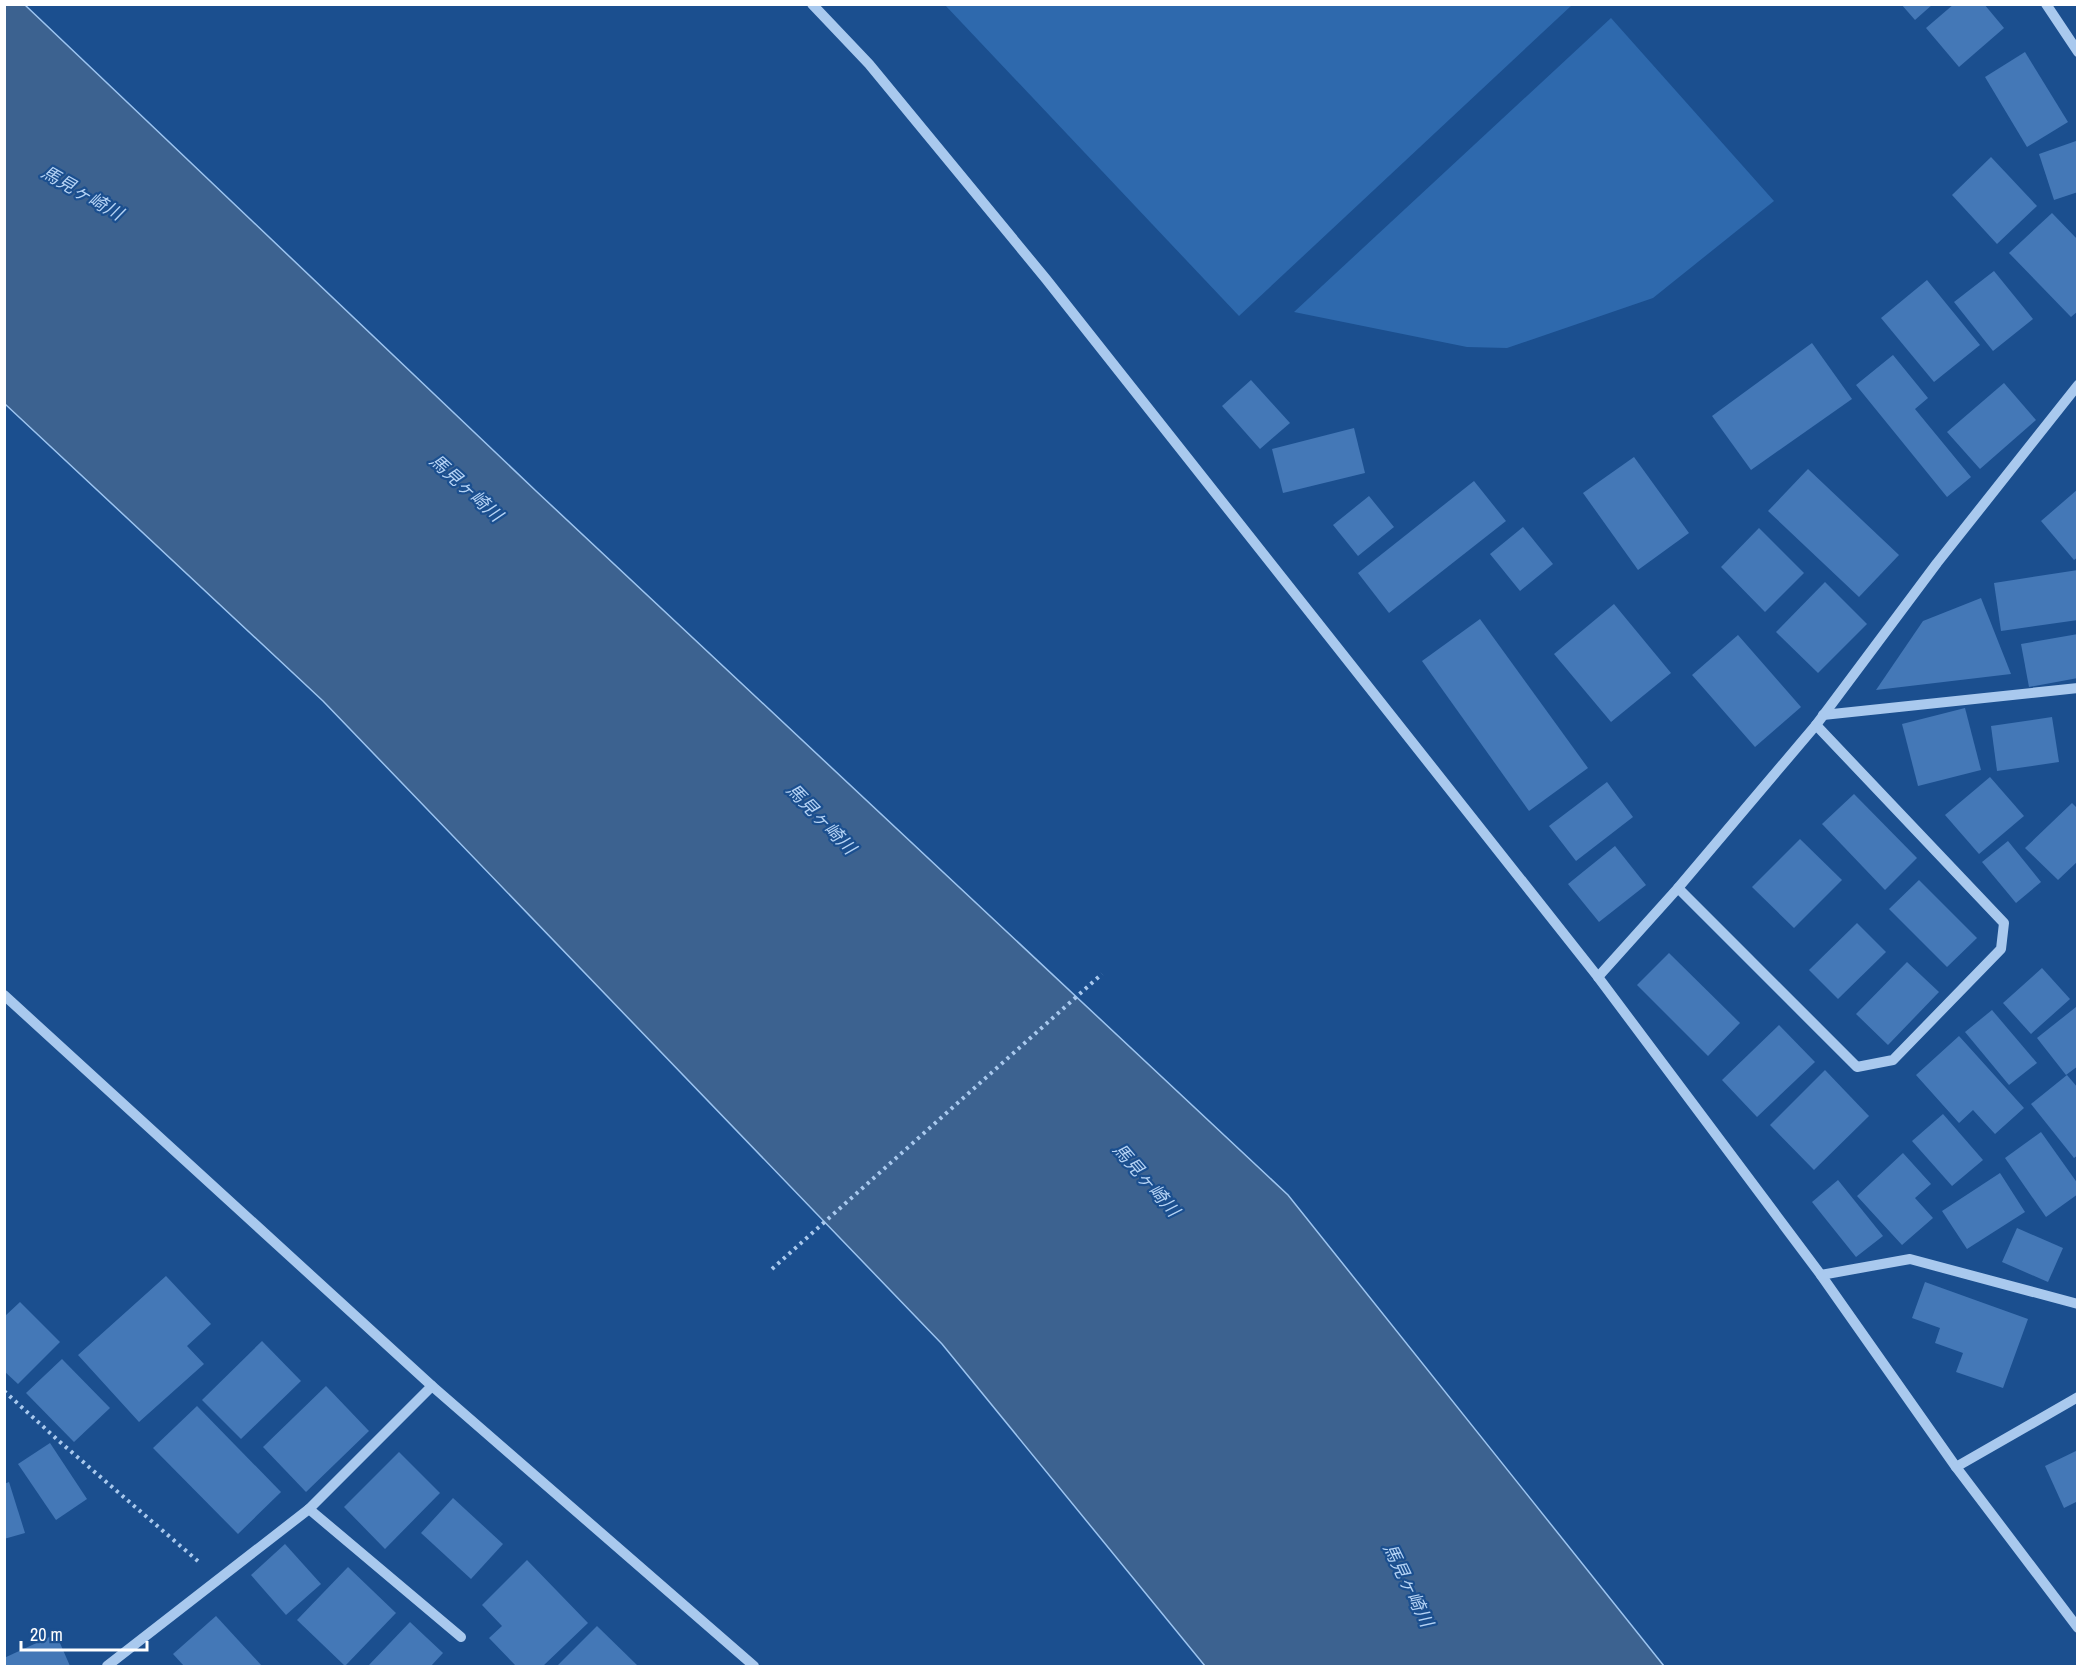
<svg xmlns="http://www.w3.org/2000/svg" width="2082" height="1671" font-family="'Archivo Narrow','Noto Sans JP',sans-serif">
	<style>
		.green { fill: #2e69ad }
		.water { fill: #3c6290; stroke: #9cc4f0; stroke-width: 1.5 }
		.building { fill: #4478b7 }
		.lines { fill: none; stroke-linecap: round; stroke-linejoin: round }
		.path { stroke: #a9c9ee; stroke-width: 4; stroke-dasharray: 3 4.5; stroke-linecap: butt }
		.minor { stroke: #a9c9ee; stroke-width: 10 }
		.labels { text-anchor: middle; stroke-width: 4.5; stroke-linejoin: round; paint-order: stroke }
		.water-label { font-size: 18px; font-style: italic; fill: #b5d3f5; stroke: #1b4f8f }
	</style>
	<rect width="100%" height="100%" fill="#1b4f8f"/>
	<!-- green -->
	<g class="green">
		<path d="M945,5H1572L1239,316Z"/>
		<path d="M1611,18L1774,201L1653,298L1507,348L1467,347L1294,312Z"/>
	</g>
	<!-- water -->
	<path class="water" d="M4,5H25L536,491L1288,1195L1664,1666H1205L942,1344L323,701L5,404Z"/>
	<!-- building -->
	<g class="building">
		<path d="M1901,4H1933L1915,20Z"/>
		<path d="M1954,4H1984L2004,28L1959,67L1926,28Z"/>
		<path d="M2025,52L2068,122L2027,147L1985,77Z"/>
		<path d="M2076,141L2078,146V192L2054,200L2039,154Z"/>
		<path d="M1991,157L2037,206L1997,244L1952,195Z"/>
		<path d="M2052,213L2078,240V311L2071,317L2009,253Z"/>
		<path d="M1994,271L2033,319L1993,351L1954,302Z"/>
		<path d="M1927,280L1980,345L1934,382L1881,318Z"/>
		<path d="M1812,343L1852,399L1751,470L1712,416Z"/>
		<path d="M1893,355L1928,398L1915,409L1971,477L1947,497L1856,385Z"/>
		<path d="M1251,380L1290,423L1260,449L1222,406Z"/>
		<path d="M2004,383L2036,420L1980,469L1947,432Z"/>
		<path d="M1354,428L1365,473L1283,493L1272,449Z"/>
		<path d="M1634,457L1689,533L1638,570L1583,493Z"/>
		<path d="M1808,469L1899,555L1859,597L1768,511Z"/>
		<path d="M1474,481L1506,521L1389,613L1358,573Z"/>
		<path d="M2078,489V557L2074,560L2041,521Z"/>
		<path d="M1369,496L1394,527L1358,556L1333,525Z"/>
		<path d="M1523,527L1553,564L1520,591L1490,554Z"/>
		<path d="M1759,528L1804,573L1765,612L1721,567Z"/>
		<path d="M2078,570V620L2001,631L1994,583Z"/>
		<path d="M1825,582L1867,624L1818,673L1776,632Z"/>
		<path d="M1981,598L2011,674L1876,690L1923,621Z"/>
		<path d="M1614,604L1671,673L1611,722L1554,654Z"/>
		<path d="M1480,619L1588,768L1529,811L1422,661Z"/>
		<path d="M2078,634V678L2029,687L2021,644Z"/>
		<path d="M1738,635L1801,707L1755,747L1692,675Z"/>
		<path d="M1965,708L1981,770L1918,786L1902,724Z"/>
		<path d="M2052,717L2059,762L1997,771L1991,726Z"/>
		<path d="M1990,777L2024,816L1979,854L1945,815Z"/>
		<path d="M1607,782L1633,817L1576,861L1549,826Z"/>
		<path d="M1854,794L1917,858L1885,890L1822,824Z"/>
		<path d="M2072,803L2078,809V861L2058,880L2025,848Z"/>
		<path d="M1800,839L1842,880L1794,928L1752,887Z"/>
		<path d="M2008,841L2041,882L2016,903L1982,862Z"/>
		<path d="M1615,846L1646,885L1599,922L1568,884Z"/>
		<path d="M1919,880L1977,938L1947,967L1889,909Z"/>
		<path d="M1857,923L1886,952L1838,999L1809,970Z"/>
		<path d="M1669,953L1740,1023L1708,1056L1637,985Z"/>
		<path d="M1907,962L1939,992L1888,1045L1856,1014Z"/>
		<path d="M2042,968L2070,999L2031,1034L2003,1003Z"/>
		<path d="M2076,1007L2078,1066L2066,1075L2037,1038Z"/>
		<path d="M1992,1010L2037,1063L2009,1085L1965,1032Z"/>
		<path d="M1779,1025L1815,1062L1757,1117L1722,1080Z"/>
		<path d="M1959,1036L2024,1108L1995,1134L1973,1110L1959,1123L1916,1075Z"/>
		<path d="M1825,1070L1869,1116L1814,1170L1770,1125Z"/>
		<path d="M2067,1075L2078,1088V1155L2074,1158L2031,1104Z"/>
		<path d="M1943,1114L1983,1160L1952,1186L1912,1141Z"/>
		<path d="M2041,1132L2078,1184V1194L2046,1217L2005,1158Z"/>
		<path d="M1903,1153L1931,1184L1915,1198L1933,1218L1902,1245L1857,1196Z"/>
		<path d="M2000,1173L2025,1212L1967,1249L1942,1211Z"/>
		<path d="M1838,1180L1883,1236L1856,1257L1812,1202Z"/>
		<path d="M2017,1228L2063,1248L2048,1282L2002,1262Z"/>
		<path d="M166,1276L211,1324L187,1346L204,1364L139,1422L78,1355Z"/>
		<path d="M1925,1282L2028,1319L2003,1388L1956,1372L1963,1353L1935,1343L1940,1328L1912,1318Z"/>
		<path d="M20,1302L60,1342L18,1384L4,1371V1317Z"/>
		<path d="M262,1341L301,1381L241,1439L202,1400Z"/>
		<path d="M62,1359L110,1408L74,1442L26,1393Z"/>
		<path d="M326,1386L369,1431L306,1492L263,1447Z"/>
		<path d="M197,1406L281,1492L238,1534L153,1448Z"/>
		<path d="M50,1443L87,1499L56,1520L18,1464Z"/>
		<path d="M2078,1450V1501L2064,1508L2045,1466Z"/>
		<path d="M399,1452L440,1493L385,1549L344,1507Z"/>
		<path d="M9,1482L25,1533L4,1539V1484Z"/>
		<path d="M453,1498L503,1544L471,1579L421,1533Z"/>
		<path d="M285,1544L321,1584L286,1615L251,1575Z"/>
		<path d="M527,1560L588,1623L543,1666H516L489,1638L502,1626L482,1605Z"/>
		<path d="M348,1567L396,1613L345,1666L297,1620Z"/>
		<path d="M216,1616L262,1666H184L173,1654Z"/>
		<path d="M410,1622L443,1653L431,1666H368Z"/>
		<path d="M597,1626L638,1666H557Z"/>
		<path d="M56,1634L70,1666H4V1658Z"/>
	</g>
	<g class="lines">
		<!-- path -->
		<g class="path">
			<path d="M772,1269L1102,974"/>
			<path d="M4,1391L60,1442L199,1562"/>
		</g>
		<!-- minor -->
		<g class="minor">
			<path d="M812,4L869,64L1046,279L1598,977L1821,1275L1956,1467L2078,1628"/>
			<path d="M2046,4L2078,52"/>
			<path d="M1823,715L2078,688"/>
			<path d="M1678,888L1857,1067L1893,1060L2001,949L2004,923L1816,725"/>
			<path d="M1598,977L1678,888L1816,725L1937,563L2078,385"/>
			<path d="M4,995L432,1386L754,1666"/>
			<path d="M1821,1275L1910,1259L2078,1304"/>
			<path d="M1956,1467L2078,1397"/>
			<path d="M309,1509L461,1637"/>
			<path d="M107,1666L309,1509L432,1386"/>
		</g>
	</g>
	<g class="labels">
		<!-- water labels -->
		<g class="water-label">
			<text transform="translate(82 193) rotate(30)" y="6">馬見ヶ崎川</text>
			<text transform="translate(466 488) rotate(42)" y="6">馬見ヶ崎川</text>
			<text transform="translate(821 819) rotate(46)" y="6">馬見ヶ崎川</text>
			<text transform="translate(1146 1180) rotate(49)" y="6">馬見ヶ崎川</text>
			<text transform="translate(1408 1585) rotate(64)" y="6">馬見ヶ崎川</text>
		</g>
	</g>
	<!-- border -->
	<rect width="2082" height="1671" fill="none" stroke="#ffffff" stroke-width="12"/>
	<!-- scale -->
	<path d="M21 1641v9h126v-9" fill="none" stroke="#ffffff" stroke-width="3"/>
	<text x="30" y="1641" font-size="18" fill="#ffffff" stroke="#1b4f8f" stroke-width="4.5" paint-order="stroke">20 m</text>
</svg>
